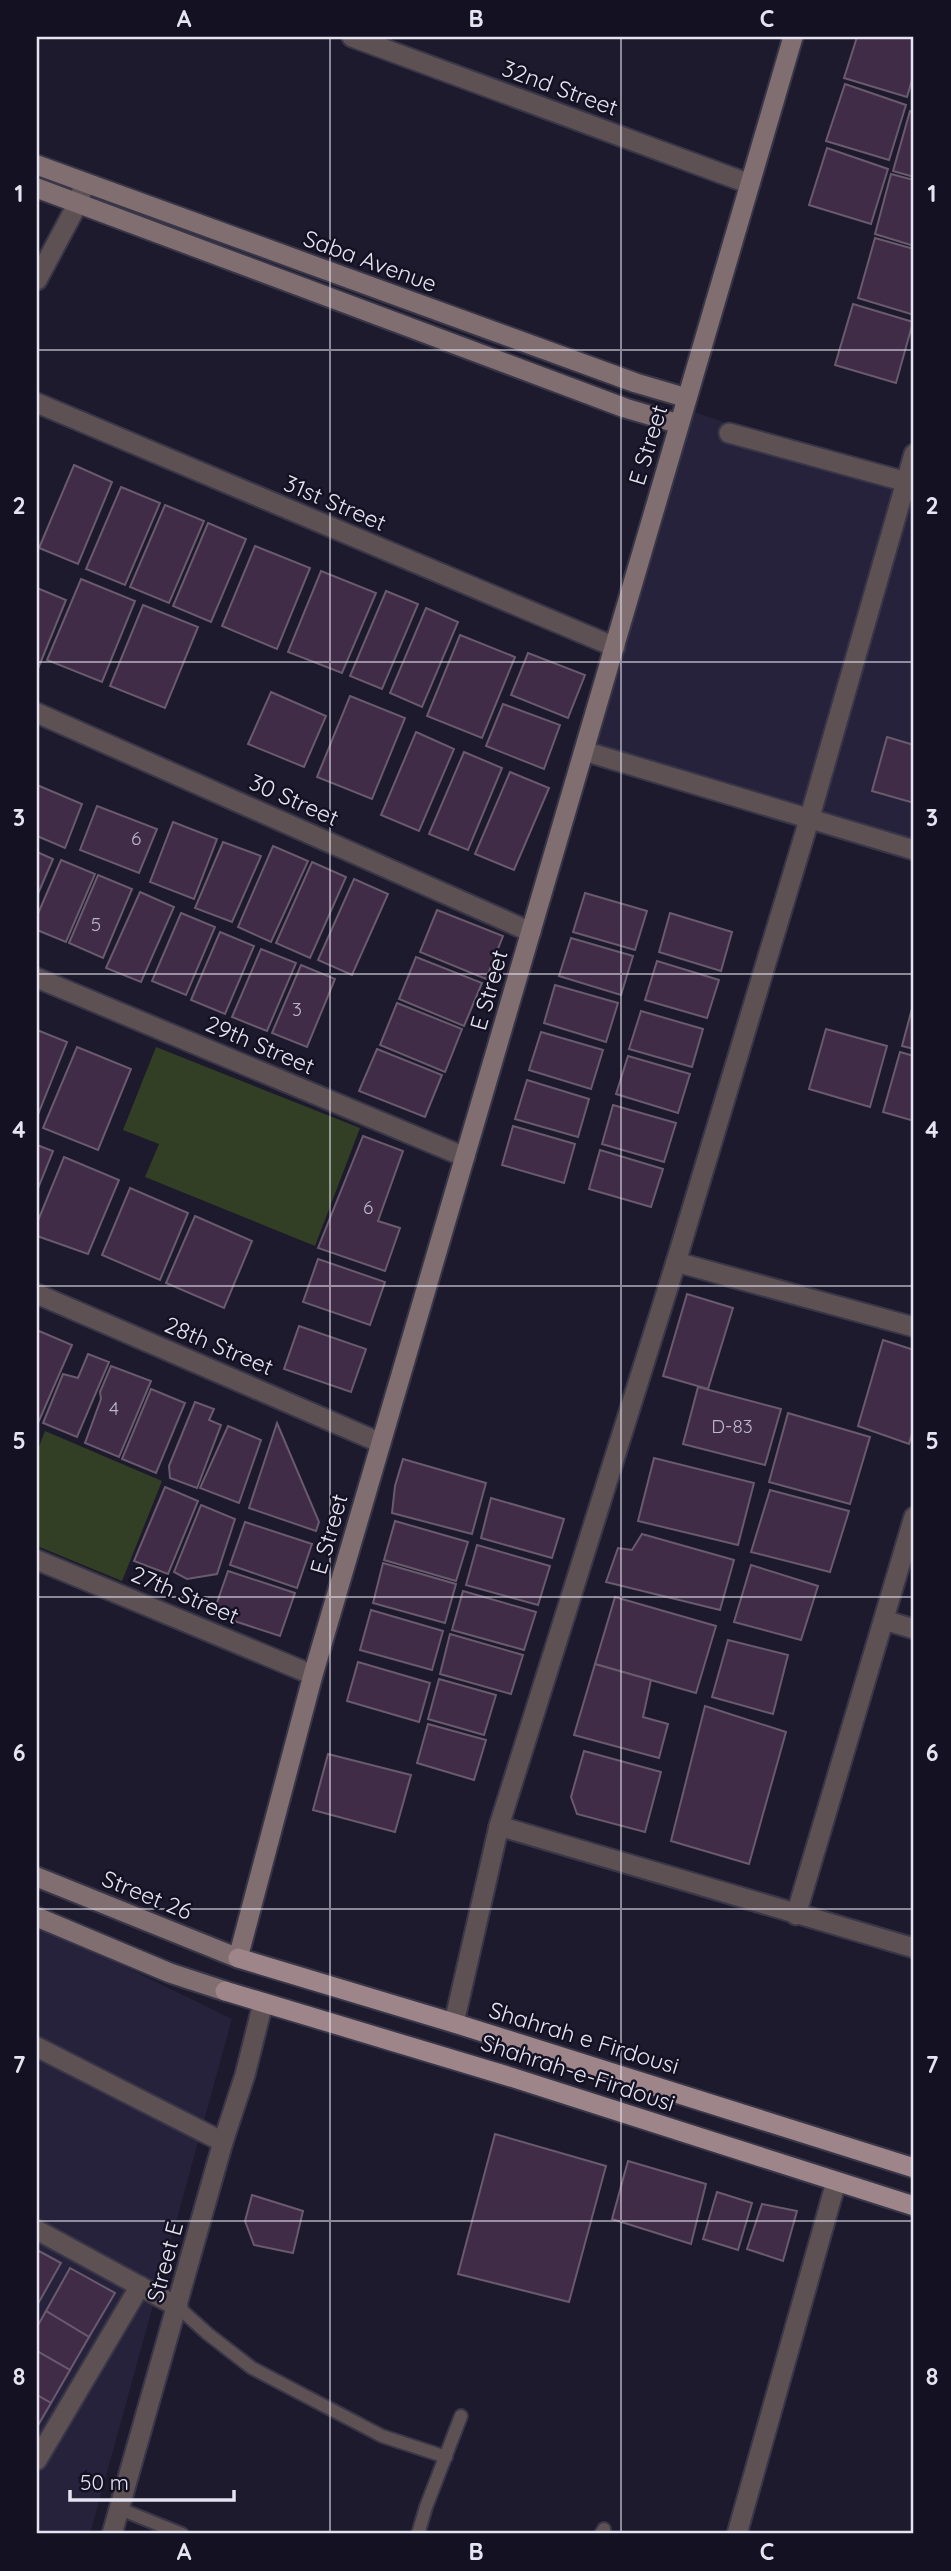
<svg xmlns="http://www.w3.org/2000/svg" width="951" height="2571" font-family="Quicksand,sans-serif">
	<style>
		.built { fill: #26223c }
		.green { fill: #323f24 }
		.building { fill: #412c48; stroke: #695a6d; stroke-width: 2 }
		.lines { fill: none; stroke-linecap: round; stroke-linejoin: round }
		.service-casing { stroke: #393648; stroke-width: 16 }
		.minor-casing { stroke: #393648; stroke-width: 23 }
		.tertiary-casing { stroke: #393648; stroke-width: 23 }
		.secondary-casing { stroke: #393648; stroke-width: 23 }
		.primary-casing { stroke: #393648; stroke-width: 23 }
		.service { stroke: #5d5153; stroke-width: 12 }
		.minor { stroke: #5d5153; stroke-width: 19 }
		.tertiary { stroke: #5d5153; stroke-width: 19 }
		.secondary { stroke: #816e71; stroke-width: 19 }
		.primary { stroke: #9e8589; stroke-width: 19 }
		.grid { fill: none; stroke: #e5e4f1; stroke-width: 2; stroke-opacity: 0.55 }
		.labels { text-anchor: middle; stroke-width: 5; stroke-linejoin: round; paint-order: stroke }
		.number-label { font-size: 19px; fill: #bcb6c7 }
		.street-label { font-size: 23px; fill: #e5e4f1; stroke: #141123 }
		.neatline { fill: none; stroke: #e5e4f1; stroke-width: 2.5 }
		.grid-label { font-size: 23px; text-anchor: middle; font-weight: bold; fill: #e5e4f1 }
	</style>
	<rect width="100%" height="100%" fill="#1d1a2d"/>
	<!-- built -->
	<g class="built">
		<path d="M684,409L914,484V851L584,751Z"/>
		<path d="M37,1924L232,2019L90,2534H37Z"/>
	</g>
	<!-- green -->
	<g class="green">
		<path d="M156,1047L360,1128L315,1246L145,1177L159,1144L123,1130Z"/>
		<path d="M45,1431L162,1481L122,1581L37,1546V1452Z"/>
	</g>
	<!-- building -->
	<g class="building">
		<path d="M857,37H908L914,39V73L907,97L844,78Z"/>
		<path d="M845,84L906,105L889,160L826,141Z"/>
		<path d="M910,111L914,112V177L893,171Z"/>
		<path d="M827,148L888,169L871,224L809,205Z"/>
		<path d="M891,174L914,180V246L875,234Z"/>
		<path d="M875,238L914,249V315L858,298Z"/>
		<path d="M853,304L913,322L896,383L835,365Z"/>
		<path d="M74,465L112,482L78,564L39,548Z"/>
		<path d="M121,487L160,503L125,585L86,569Z"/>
		<path d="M165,505L204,521L169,603L130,587Z"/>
		<path d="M208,523L246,539L211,622L173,606Z"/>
		<path d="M255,546L310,568L277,649L222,626Z"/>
		<path d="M321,571L376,593L342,673L288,652Z"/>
		<path d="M81,579L135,601L102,682L47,660Z"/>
		<path d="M37,588L66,600L37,671Z"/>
		<path d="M386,591L418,604L382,689L350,676Z"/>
		<path d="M143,605L198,627L165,708L110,686Z"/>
		<path d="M426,608L458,622L422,707L390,693Z"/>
		<path d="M460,635L515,657L482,738L427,716Z"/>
		<path d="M528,653L585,675L568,718L511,695Z"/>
		<path d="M271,692L326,716L304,767L248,744Z"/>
		<path d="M350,696L405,718L372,799L317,777Z"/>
		<path d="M503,704L560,725L544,769L486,746Z"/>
		<path d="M416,732L454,749L419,831L381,815Z"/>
		<path d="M887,737L914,745V803L872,791Z"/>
		<path d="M464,752L502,768L468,850L429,834Z"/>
		<path d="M510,772L549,788L514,870L475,854Z"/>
		<path d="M37,785L82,804L65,848L37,836Z"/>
		<path d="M97,806L157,829L139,873L80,850Z"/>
		<path d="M173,822L217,839L194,899L150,882Z"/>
		<path d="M223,842L261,856L232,922L195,908Z"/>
		<path d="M273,846L308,861L271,942L238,927Z"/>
		<path d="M37,852L53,859L37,896Z"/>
		<path d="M61,860L95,874L66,942L37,930V916Z"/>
		<path d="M312,862L346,877L310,958L276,943Z"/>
		<path d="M98,875L132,889L103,958L69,943Z"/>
		<path d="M354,879L388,894L352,975L318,960Z"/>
		<path d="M140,892L174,907L141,982L106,968Z"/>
		<path d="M585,893L647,911L635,950L573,932Z"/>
		<path d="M437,910L503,936L486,979L420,952Z"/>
		<path d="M181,913L215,927L186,995L152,981Z"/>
		<path d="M670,913L732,932L721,971L659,952Z"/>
		<path d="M220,932L254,946L225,1014L191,1000Z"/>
		<path d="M571,938L633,956L621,995L559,976Z"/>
		<path d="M261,949L296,963L267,1031L232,1017Z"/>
		<path d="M416,957L482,983L464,1026L399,999Z"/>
		<path d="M657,961L719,980L707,1018L645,1000Z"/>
		<path d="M301,965L335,979L307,1047L272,1033Z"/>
		<path d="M555,985L618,1003L606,1042L544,1023Z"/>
		<path d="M914,1001V1049L902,1046Z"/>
		<path d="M397,1003L462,1029L445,1072L380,1045Z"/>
		<path d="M641,1011L703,1029L692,1067L629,1049Z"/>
		<path d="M826,1029L887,1046L870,1107L809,1089Z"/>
		<path d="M37,1030L67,1042L37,1117Z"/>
		<path d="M541,1032L603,1050L591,1089L529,1070Z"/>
		<path d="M77,1047L131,1069L98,1150L43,1128Z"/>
		<path d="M377,1049L442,1075L425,1117L359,1091Z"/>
		<path d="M900,1052L914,1056V1121L883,1112Z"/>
		<path d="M628,1056L690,1074L678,1113L616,1094Z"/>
		<path d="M527,1080L589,1099L578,1137L515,1119Z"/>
		<path d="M613,1105L676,1123L664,1162L602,1144Z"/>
		<path d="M513,1126L575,1144L564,1183L502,1165Z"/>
		<path d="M363,1136L403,1151L378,1221L400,1228L385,1271L318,1248Z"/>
		<path d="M37,1145L53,1151L37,1191Z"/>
		<path d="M600,1150L663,1169L651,1207L589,1189Z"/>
		<path d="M64,1157L119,1180L88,1254L37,1236V1223Z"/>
		<path d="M130,1188L188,1213L160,1280L102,1255Z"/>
		<path d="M195,1216L252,1241L224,1308L166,1283Z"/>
		<path d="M318,1259L385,1282L370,1325L303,1302Z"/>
		<path d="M687,1294L733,1308L708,1389L663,1376Z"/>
		<path d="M299,1326L366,1349L351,1392L284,1369Z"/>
		<path d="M39,1331L72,1345L38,1423L37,1335Z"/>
		<path d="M883,1340L914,1350V1426L909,1444L858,1426Z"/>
		<path d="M88,1354L109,1362L77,1437L43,1423L63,1374L78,1378Z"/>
		<path d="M111,1366L151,1381L119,1457L85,1443L101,1399L100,1392Z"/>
		<path d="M698,1387L781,1409L765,1465L683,1444Z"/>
		<path d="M151,1389L185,1403L156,1473L122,1459Z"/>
		<path d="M195,1402L214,1409L209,1420L221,1425L197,1488L170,1478L169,1466Z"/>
		<path d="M788,1413L870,1437L850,1504L769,1482Z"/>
		<path d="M277,1423L319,1522L316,1531L249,1508Z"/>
		<path d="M228,1426L261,1440L239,1503L200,1488Z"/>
		<path d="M654,1458L754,1483L738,1545L638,1521Z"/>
		<path d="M403,1459L486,1483L472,1534L392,1513L395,1486Z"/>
		<path d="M165,1487L198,1501L168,1574L134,1561Z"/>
		<path d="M770,1490L849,1511L830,1572L751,1552Z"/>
		<path d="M491,1498L564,1519L552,1558L481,1538Z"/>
		<path d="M201,1505L235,1519L217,1574L187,1579L174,1572Z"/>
		<path d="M395,1521L468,1542L456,1581L384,1560Z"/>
		<path d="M245,1522L312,1544L297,1588L230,1565Z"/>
		<path d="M642,1534L734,1560L720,1610L606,1582L618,1548L632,1550Z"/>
		<path d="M477,1545L550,1566L538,1605L466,1585Z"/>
		<path d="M383,1563L456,1584L445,1623L373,1603Z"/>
		<path d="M751,1565L818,1586L801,1640L734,1622Z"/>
		<path d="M228,1571L295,1593L280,1636L213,1614Z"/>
		<path d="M463,1591L536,1612L524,1650L452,1630Z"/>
		<path d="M615,1597L716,1626L696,1693L595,1664Z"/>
		<path d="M371,1610L443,1631L432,1670L360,1650Z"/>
		<path d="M450,1634L523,1655L511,1694L440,1674Z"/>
		<path d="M728,1640L788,1655L773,1714L712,1697Z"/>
		<path d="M358,1662L430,1683L419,1722L347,1701Z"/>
		<path d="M595,1664L651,1680L643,1717L668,1724L659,1758L574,1735Z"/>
		<path d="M439,1679L496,1695L484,1735L428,1719Z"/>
		<path d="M705,1706L786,1732L749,1864L671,1841Z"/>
		<path d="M428,1724L486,1740L474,1780L417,1763Z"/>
		<path d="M584,1751L661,1772L645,1832L577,1814L571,1797Z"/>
		<path d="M328,1754L411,1775L395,1832L313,1810Z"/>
		<path d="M495,2134L606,2166L569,2302L458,2274Z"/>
		<path d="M628,2161L706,2184L691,2244L612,2219Z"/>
		<path d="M717,2192L752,2203L738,2250L703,2239Z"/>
		<path d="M252,2195L303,2211L293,2253L254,2245L245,2221Z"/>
		<path d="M762,2204L797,2211L783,2261L747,2249Z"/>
		<path d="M37,2250L61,2263L39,2302L37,2301Z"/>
		<path d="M70,2268L115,2293L89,2337L46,2311Z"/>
		<path d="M46,2311L89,2337L70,2370L37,2351V2327Z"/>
		<path d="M37,2351L70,2370L51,2403L37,2395Z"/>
		<path d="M37,2395L51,2403L37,2427Z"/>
	</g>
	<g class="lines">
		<defs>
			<g id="service">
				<path d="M178,2307L208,2334L252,2368L382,2436L446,2457"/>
				<path d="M120,2509L182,2534"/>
				<path d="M418,2534L426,2507L461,2416"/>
				<path d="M601,2534L604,2529"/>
			</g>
			<g id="minor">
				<path d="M352,37L750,184"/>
				<path d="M37,280L78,203L84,184"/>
				<path d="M37,403L615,647"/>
				<path d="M729,433L914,484"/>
				<path d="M37,713L531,932"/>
				<path d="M584,751L914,850"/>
				<path d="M37,978L465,1157"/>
				<path d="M676,1262L914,1327"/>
				<path d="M37,1294L381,1443"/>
				<path d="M37,1560L313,1675"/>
				<path d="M884,1620L914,1629"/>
				<path d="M499,1826L914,1948"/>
				<path d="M796,1915L914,1517"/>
				<path d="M454,2023L499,1826L676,1262L809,820L914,454"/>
				<path d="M37,2047L223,2142"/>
				<path d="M37,2230L178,2307"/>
				<path d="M37,2460L140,2286"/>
				<path d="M737,2534L836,2182"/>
			</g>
			<path id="tertiary" d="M112,2534L223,2142L245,2075L263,2003"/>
			<g id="secondary">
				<path d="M37,165L636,383L687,398"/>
				<path d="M37,188L625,408L679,424"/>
				<path d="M37,1877L238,1958L313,1675L793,37"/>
				<path d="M37,1917L170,1973L225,1991"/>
			</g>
			<g id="primary">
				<path d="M238,1958L454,2023L914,2168"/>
				<path d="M225,1991L514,2078L914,2206"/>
			</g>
		</defs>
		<!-- service casing -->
		<use href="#service" class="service-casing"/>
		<!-- minor casing -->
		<use href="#minor" class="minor-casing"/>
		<!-- tertiary casing -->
		<use href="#tertiary" class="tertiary-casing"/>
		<!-- secondary casing -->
		<use href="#secondary" class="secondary-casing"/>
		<!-- primary casing -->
		<use href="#primary" class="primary-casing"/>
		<!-- service -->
		<use href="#service" class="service"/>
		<!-- minor -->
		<use href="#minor" class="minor"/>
		<!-- tertiary -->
		<use href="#tertiary" class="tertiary"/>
		<!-- secondary -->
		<use href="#secondary" class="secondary"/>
		<!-- primary -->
		<use href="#primary" class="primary"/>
	</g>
	<!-- grid -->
	<path class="grid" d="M330,37V2534M621,37V2534M37,350H914M37,662H914M37,974H914M37,1286H914M37,1597H914M37,1909H914M37,2221H914"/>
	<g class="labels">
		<!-- number labels -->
		<g class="number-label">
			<text x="136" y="845">6</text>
			<text x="96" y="931">5</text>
			<text x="297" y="1016">3</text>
			<text x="368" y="1214">6</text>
			<text x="114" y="1415">4</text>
			<text x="732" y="1433">D-83</text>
		</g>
		<!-- street labels -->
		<g class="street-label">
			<text transform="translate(560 88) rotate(20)" y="8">32nd Street</text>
			<text transform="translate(370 261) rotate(20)" y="8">Saba Avenue</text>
			<text transform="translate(648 445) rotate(-73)" y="8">E Street</text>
			<text transform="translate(335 503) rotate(23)" y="8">31st Street</text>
			<text transform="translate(294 800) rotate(24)" y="8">30 Street</text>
			<text transform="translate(489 990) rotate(-74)" y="8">E Street</text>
			<text transform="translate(260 1045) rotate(23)" y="8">29th Street</text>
			<text transform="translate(219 1346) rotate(23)" y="8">28th Street</text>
			<text transform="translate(329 1534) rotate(-74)" y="8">E Street</text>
			<text transform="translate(185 1595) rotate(23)" y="8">27th Street</text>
			<text transform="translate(147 1895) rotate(22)" y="8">Street 26</text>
			<text transform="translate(584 2038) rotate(17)" y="8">Shahrah e Firdousi</text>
			<text transform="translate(578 2073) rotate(18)" y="8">Shahrah-e-Firdousi</text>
			<text transform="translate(165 2262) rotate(-75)" y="8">Street E</text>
		</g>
	</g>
	<!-- border -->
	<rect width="951" height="2571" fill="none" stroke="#141123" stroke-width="77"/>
	<!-- scale -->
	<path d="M70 2490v10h164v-10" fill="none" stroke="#e5e4f1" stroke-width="3.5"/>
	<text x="80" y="2490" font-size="21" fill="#e5e4f1" stroke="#141123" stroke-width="5" paint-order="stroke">50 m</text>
	<rect x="38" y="38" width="874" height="2494" class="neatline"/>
	<g class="grid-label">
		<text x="184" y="27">A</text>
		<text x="476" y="27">B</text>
		<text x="767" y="27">C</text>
		<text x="19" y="202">1</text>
		<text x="932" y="202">1</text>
		<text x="19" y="514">2</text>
		<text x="932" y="514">2</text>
		<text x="19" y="826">3</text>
		<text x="932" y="826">3</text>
		<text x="19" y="1138">4</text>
		<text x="932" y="1138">4</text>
		<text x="19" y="1449">5</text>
		<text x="932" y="1449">5</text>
		<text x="19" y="1761">6</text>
		<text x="932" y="1761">6</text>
		<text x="19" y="2073">7</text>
		<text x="932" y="2073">7</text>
		<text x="19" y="2385">8</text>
		<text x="932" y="2385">8</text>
		<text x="184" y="2560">A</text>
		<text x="476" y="2560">B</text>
		<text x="767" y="2560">C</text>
	</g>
</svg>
